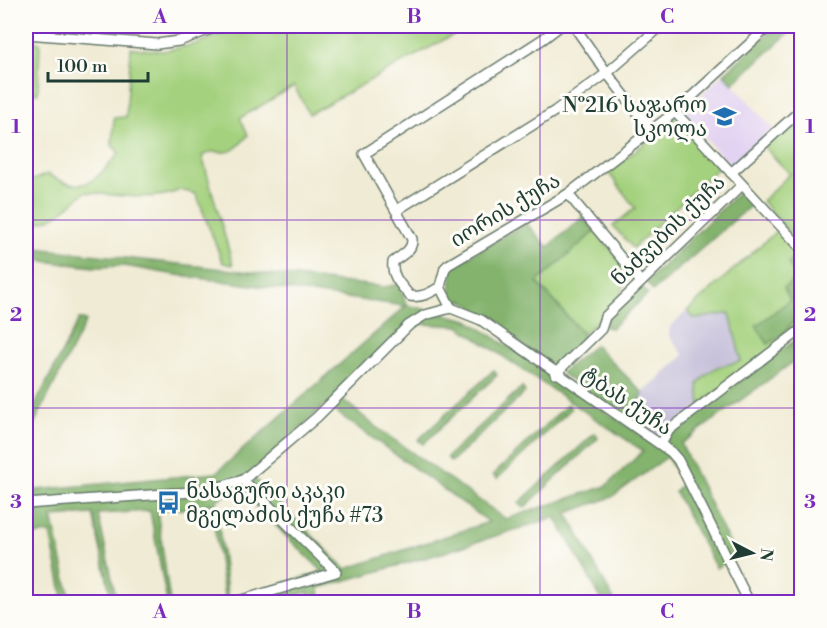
<svg xmlns="http://www.w3.org/2000/svg" width="827" height="628" font-family="'Libre Bodoni','Noto Serif Georgian',serif">
	<style>
		.built { fill: #e3d3f2 }
		.industrial { fill: #c6c0da }
		.green { fill: #a4d17e; stroke: #628759; stroke-width: 1.5 }
		.forest { fill: #83b36d; stroke: #517850; stroke-width: 1.5; fill-rule: evenodd }
		.lines { fill: none; stroke-linecap: round; stroke-linejoin: round }
		.minor-casing { stroke: #687a6c; stroke-width: 12 }
		.minor { stroke: #fff; stroke-width: 9 }
		.grid { fill: none; stroke: #7b2cbf; stroke-width: 1.5; stroke-opacity: 0.55 }
		.labels { text-anchor: middle; stroke-width: 6; stroke-linejoin: round; paint-order: stroke }
		.poi-label { font-size: 21px; fill: #1f3d34; stroke: #fdfcf7; text-anchor: end }
		.street-label { font-size: 21px; fill: #1f3d34; stroke: #fdfcf7 }
		.neatline { fill: none; stroke: #7b2cbf; stroke-width: 2 }
		.grid-label { font-size: 20px; text-anchor: middle; font-weight: bold; fill: #7b2cbf }
	</style>
	<rect width="100%" height="100%" fill="#fdfcf7"/>
	<filter id="ink" filterUnits="userSpaceOnUse"><feTurbulence type="fractalNoise" baseFrequency=".0167" numOctaves="2"/><feDisplacementMap in="SourceGraphic" scale="12" xChannelSelector="R" yChannelSelector="G"/><feConvolveMatrix kernelMatrix="1 2 1 2 8 2 1 2 1" color-interpolation-filters="sRGB"/></filter>
	<filter id="wash" filterUnits="userSpaceOnUse"><feTurbulence type="fractalNoise" baseFrequency=".008" numOctaves="4" result="noise"/><feDisplacementMap in="SourceGraphic" scale="24" xChannelSelector="R" yChannelSelector="G"/><feGaussianBlur stdDeviation="1.35" result="paint"/><feColorMatrix in="noise" values="0 0 0 0 0 0 0 0 0 0 0 0 0 0 0 0 0 1.4 0 .05"/><feComposite in="paint" operator="in"/></filter>
	<g filter="url(#wash)">
		<rect width="100%" height="100%" fill="#f0ebd4"/>
		<!-- built -->
		<path class="built" d="M724,74L774,130L732,168L682,112Z"/>
		<!-- industrial -->
		<path class="industrial" d="M687,311L695,319L730,312L741,362L714,367L698,384L700,405L656,437L633,422L643,393L684,355L669,336L670,327Z"/>
		<!-- green -->
		<g class="green">
			<path d="M243,26H469L309,114L294,86L240,118L248,135C242,142 235,152 225,152C213,152 214,150 202,156L233,265L223,263L196,194L180,190C156,202 112,195 85,192C67,208 51,225 26,223V183L47,174C83,196 95,182 119,153L112,145L114,118L126,117L131,48L163,51L196,44Z"/>
			<path d="M26,41L40,42L38,93L26,92Z"/>
			<path d="M801,112V246L762,201L790,174L764,147Z"/>
			<path d="M674,116L721,165L633,248L613,226L635,208L608,172L652,138Z"/>
			<path d="M779,229L800,252L796,278L781,336L794,321L801,322V326L700,405L698,384C714,364 718,368 741,361L730,313L695,319L687,311Z"/>
			<path d="M595,231L629,271L618,301L583,334L537,282Z"/>
		</g>
		<!-- forest -->
		<g class="forest">
			<path d="M776,26H788L792,30L733,84L724,74Z"/>
			<path d="M740,191C746,192 750,197 753,203L749,207L653,291L646,282Z"/>
			<path d="M583,217L595,231L537,282L583,334L584,339L551,366L464,301L450,300L452,266L526,223L548,247Z"/>
			<path d="M26,247L385,287L398,284L407,305L468,320L650,441L674,450L666,443L668,434L801,336V356L681,444L736,557L716,568L675,492L682,483L667,457L612,497L567,513L615,602H603L555,517L442,553L319,588L320,602H310L308,592L274,602H223H225L211,503L201,508L157,510L170,602H167L150,511L98,514L117,602H112L93,514L52,517L71,602H64L50,533L26,536V491L216,473L406,306L176,275L125,266L94,267L26,259ZM422,324L458,326L643,451L606,486L506,519L376,427L335,393L398,334ZM325,404L489,522L346,569L252,476ZM238,489L322,571L321,572L228,601L216,500Z"/>
			<path d="M800,252L802,254L801,322L794,321L781,336L768,344L756,326L790,300L784,288L796,278L788,263Z"/>
			<path d="M641,286L648,294L611,328L605,327L607,319Z"/>
			<path d="M79,319L86,321L26,440V423Z"/>
			<path d="M595,345L643,393L633,422L561,373Z"/>
			<path d="M494,370L497,375L423,444L418,440Z"/>
			<path d="M522,387L525,392L451,462L447,457Z"/>
			<path d="M568,404L571,409L497,479L493,475Z"/>
			<path d="M595,433L598,438L524,508L519,503Z"/>
		</g>
	</g>
	<g filter="url(#ink)">
		<g class="lines">
			<defs>
				<g id="minor">
					<path d="M574,26L607,73L652,131"/>
					<path d="M26,34L157,44L179,41L219,26"/>
					<path d="M675,112L802,249"/>
					<path d="M731,173L802,109"/>
					<path d="M568,194L641,282"/>
					<path d="M397,210L555,111L607,73L661,26"/>
					<path d="M440,287C430,293 422,298 410,296C401,285 391,276 393,262C401,255 413,251 412,239L364,154L543,39L560,26"/>
					<path d="M451,308L440,287L445,268L448,265L568,194L675,112L769,26"/>
					<path d="M451,308L481,320L671,452L678,460L749,602"/>
					<path d="M555,374L601,329L605,317L742,185"/>
					<path d="M661,444L669,430L802,329"/>
					<path d="M26,504L206,491L243,480L317,417L409,325L425,315L451,308"/>
					<path d="M235,602L336,572L243,480"/>
				</g>
			</defs>
			<!-- minor casing -->
			<use href="#minor" class="minor-casing"/>
			<!-- minor -->
			<use href="#minor" class="minor"/>
		</g>
	</g>
	<!-- grid -->
	<path class="grid" d="M287,26V602M540,26V602M26,220H802M26,408H802"/>
	<!-- icons -->
	<defs>
		<symbol id="school-bare" viewBox="-9 -9 18 18"><path d="M0-5L7-2L0 1L-7-2ZM-4 1L0 2.5L4 1V4Q0 6-4 4Z" fill="#1f6fb2" stroke="#fdfcf7" stroke-width="2.5" paint-order="stroke"/></symbol>
		<symbol id="bus-bare" viewBox="-9 -9 18 18"><path d="M-5-6H5V4H4V6H2V4H-2V6H-4V4H-5ZM-3.5-4V0h7V-4ZM-3.5 1.2v1.5H-2V1.2ZM2 1.2v1.5H3.5V1.2Z" fill="#1f6fb2" stroke="#fdfcf7" stroke-width="2.5" paint-order="stroke"/></symbol>
	</defs>
	<g fill-rule="evenodd">
		<use href="#school-bare" x="708" y="100" width="33" height="33"/>
		<use href="#bus-bare" x="152" y="486" width="33" height="33"/>
	</g>
	<g class="labels">
		<!-- poi labels -->
		<g class="poi-label">
			<text x="707" y="112">№216 საჯარო<tspan x="707" dy="24">სკოლა</tspan></text>
			<text x="186" y="498" text-anchor="start">ნასაგური აკაკი<tspan x="186" dy="24">მგელაძის ქუჩა #73</tspan></text>
		</g>
		<!-- street labels -->
		<g class="street-label">
			<text transform="translate(505 210) rotate(-31)" y="7">იორის ქუჩა</text>
			<text transform="translate(668 230) rotate(-44)" y="7">ნაძვების ქუჩა</text>
			<text transform="translate(627 401) rotate(34)" y="7">ტბას ქუჩა</text>
		</g>
	</g>
	<!-- margin -->
	<rect width="827" height="628" fill="none" stroke="#fdfcf7" stroke-width="66"/>
	<!-- north arrow -->
	<g transform="translate(752 553) rotate(97)" stroke="#fdfcf7" stroke-width="4.5" paint-order="stroke">
	<path d="M0-4.5L10 22L0 15L-10 22Z" fill="#1f3d34"/>
	<text y="-9" font-size="16" font-weight="bold" text-anchor="middle" fill="#1f3d34">N</text>
	</g>
	<!-- scale -->
	<path d="M48 72v9h100v-9" fill="none" stroke="#1f3d34" stroke-width="3"/>
	<text x="57" y="72" font-size="18" fill="#1f3d34" stroke="#fdfcf7" stroke-width="4.5" paint-order="stroke">100 m</text>
	<rect x="33" y="33" width="761" height="562" class="neatline"/>
	<g class="grid-label">
		<text x="160" y="23">A</text>
		<text x="414" y="23">B</text>
		<text x="667" y="23">C</text>
		<text x="16" y="133">1</text>
		<text x="810" y="133">1</text>
		<text x="16" y="321">2</text>
		<text x="810" y="321">2</text>
		<text x="16" y="508">3</text>
		<text x="810" y="508">3</text>
		<text x="160" y="618">A</text>
		<text x="414" y="618">B</text>
		<text x="667" y="618">C</text>
	</g>
</svg>
